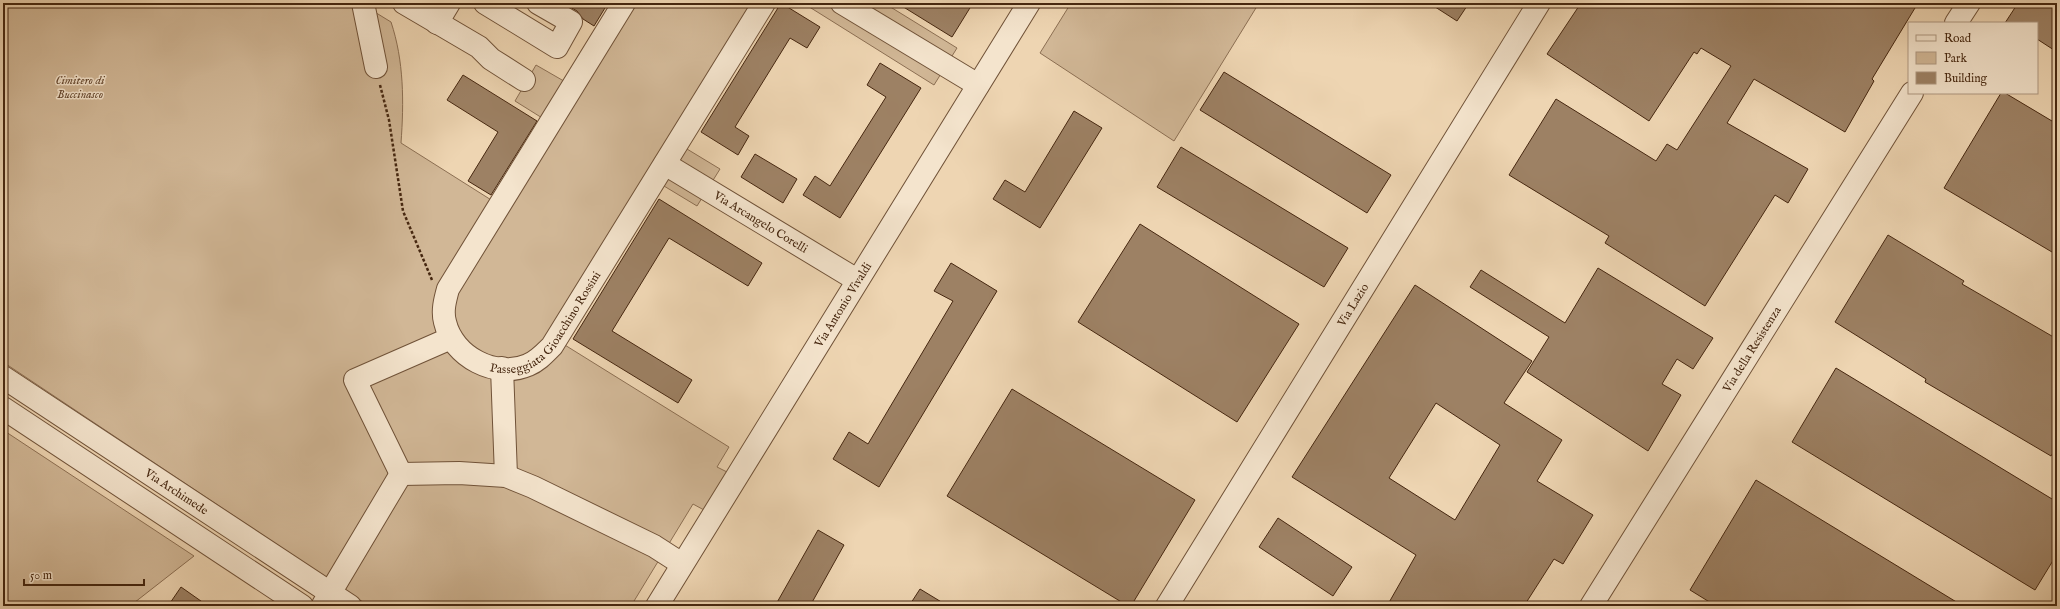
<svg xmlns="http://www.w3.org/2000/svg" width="2060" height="609" font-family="'IM FELL English',serif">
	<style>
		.green { fill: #d1b796; stroke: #8c6f53 }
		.building { fill: #9d8164; stroke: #462710; fill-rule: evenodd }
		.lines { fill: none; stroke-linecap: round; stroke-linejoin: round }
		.minor-casing { stroke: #705238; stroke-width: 24 }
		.path { stroke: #462710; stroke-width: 2.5; stroke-dasharray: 3 2; stroke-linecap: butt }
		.minor { stroke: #f4e4cd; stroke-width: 22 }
		.labels { text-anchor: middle; stroke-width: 3; stroke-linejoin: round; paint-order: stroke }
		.park-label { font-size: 12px; font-style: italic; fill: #62442b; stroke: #f4e4cd }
		.street-label { font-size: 12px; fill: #462710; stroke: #f4e4cd }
	</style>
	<rect width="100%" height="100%" fill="#eed5b2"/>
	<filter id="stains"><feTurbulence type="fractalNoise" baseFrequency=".005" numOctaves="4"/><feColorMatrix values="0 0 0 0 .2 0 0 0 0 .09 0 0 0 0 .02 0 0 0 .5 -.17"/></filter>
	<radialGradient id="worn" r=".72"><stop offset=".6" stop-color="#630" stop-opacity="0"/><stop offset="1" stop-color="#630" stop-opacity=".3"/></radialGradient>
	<!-- green -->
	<g class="green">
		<path d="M3,3H360L391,22C404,61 404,102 401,143L496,203L547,121L515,101L536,65L569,84L619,3H771L682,146L720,169L697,206L659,183L560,342L729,447L717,467L727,472L704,510L693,504L631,606H369L3,362Z"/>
		<path d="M803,3H884L957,48L934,85Z"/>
		<path d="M1071,3H1259L1174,141L1040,53Z"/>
		<path d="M3,430L194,556L130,606H3Z"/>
	</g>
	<!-- building -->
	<g class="building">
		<path d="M563,3H608L594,26L583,19L577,11Z"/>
		<path d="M781,3L820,27L807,48L790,38L735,127L749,136L738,155L701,132Z"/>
		<path d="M897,3H973L952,37Z"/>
		<path d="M1429,3H1469L1457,21Z"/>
		<path d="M1581,3H1918L1872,79L1874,81L1845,132L1754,79L1727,123L1808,169L1788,203L1775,195L1705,306L1605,243L1609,236L1509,175L1556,99L1656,161L1667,144L1677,150L1731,66L1701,48L1697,54L1694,52L1649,121L1547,54Z"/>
		<path d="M2018,3H2057V52L2037,39V23H2005Z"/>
		<path d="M880,63L921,88L840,218L803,195L815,176L830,186L886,97L867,85Z"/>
		<path d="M1224,72L1391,175L1367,213L1200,110Z"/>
		<path d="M463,75L537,121L491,195L468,181L498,132L447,100Z"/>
		<path d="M2001,93H2005L2057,124V255L1944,188Z"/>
		<path d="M1074,111L1102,128L1040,228L993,199L1005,180L1025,192Z"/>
		<path d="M1181,147L1348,248L1324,287L1157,187Z"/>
		<path d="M755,154L797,179L783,203L741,177Z"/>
		<path d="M659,199L762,263L748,286L669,238L612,331L692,380L678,403L573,339Z"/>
		<path d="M1140,224L1299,324L1237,422L1078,322Z"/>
		<path d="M1888,235L1964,281L1962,284L2057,339V446L2051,456L1925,382L1926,379L1835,322Z"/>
		<path d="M951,263L997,291L879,487L833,459L849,432L868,444L953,301L934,291Z"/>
		<path d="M1598,268L1713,338L1693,369L1677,359L1662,384L1681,395L1648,451L1527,372L1549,337L1470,287L1481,270L1565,323Z"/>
		<path d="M1415,285L1532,361L1504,403L1562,440L1537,481L1593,515L1563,564L1554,559L1524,606H1387L1416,555L1292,477ZM1436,403L1500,445L1455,520L1389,478Z"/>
		<path d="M1836,368L2057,502V554L2035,590L1792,442Z"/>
		<path d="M1012,389L1195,500L1131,606H1128L947,496Z"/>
		<path d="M1756,480L1963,606H1716L1690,590Z"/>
		<path d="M1278,518L1352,567L1333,596L1259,547Z"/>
		<path d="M818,530L844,545L810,606H775Z"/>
		<path d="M181,587L208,606H168Z"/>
		<path d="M920,589L948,606H909Z"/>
	</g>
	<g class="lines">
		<defs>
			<g id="minor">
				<path d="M363,3L376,67"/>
				<path d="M404,3L479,47L491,59L524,80"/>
				<path d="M485,3L557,47L571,22L538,3"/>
				<path id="s1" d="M624,3L448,289C445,300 442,311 445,322C453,357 496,379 528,365C538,361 545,353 552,346L764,3"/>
				<path d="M842,3L978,85"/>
				<path d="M437,23L449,3"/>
				<path d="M1956,23L1969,3"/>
				<path id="s2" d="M665,164L857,280"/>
				<path d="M502,368L506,476"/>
				<path id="s3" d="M3,377L350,606"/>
				<path d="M3,408L302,606"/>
				<path d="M401,474L459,473L506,476L533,487L654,546L682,564"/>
				<path d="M401,474L355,380L451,338"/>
				<path d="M323,605L401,474"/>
				<path id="s4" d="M657,606L1029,3"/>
				<path id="s5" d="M1167,606L1539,3"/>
				<path id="s6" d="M1591,606L1912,93"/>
			</g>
		</defs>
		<!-- minor casing -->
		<use href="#minor" class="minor-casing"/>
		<!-- path -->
		<path class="path" d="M380,85L389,120L403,211L432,280"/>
		<!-- minor -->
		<use href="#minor" class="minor"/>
	</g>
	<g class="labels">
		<!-- park labels -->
		<g class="park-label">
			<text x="80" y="84">Cimitero di<tspan x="80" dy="14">Buccinasco</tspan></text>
		</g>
		<!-- street labels -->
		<g class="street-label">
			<text dy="4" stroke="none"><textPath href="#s2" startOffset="112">Via Arcangelo Corelli</textPath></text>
			<text dy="4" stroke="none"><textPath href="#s4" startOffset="354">Via Antonio Vivaldi</textPath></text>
			<text dy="4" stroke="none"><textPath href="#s5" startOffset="354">Via Lazio</textPath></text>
			<text dy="4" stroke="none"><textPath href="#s1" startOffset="514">Passeggiata Gioacchino Rossini</textPath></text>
			<text dy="4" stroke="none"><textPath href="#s6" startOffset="303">Via della Resistenza</textPath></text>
			<text dy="4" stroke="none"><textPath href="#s3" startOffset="208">Via Archimede</textPath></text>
		</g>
	</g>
	<!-- margin -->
	<rect width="2060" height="609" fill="none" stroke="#eed5b2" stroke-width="16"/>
	<rect x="4" y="4" width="2052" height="601" fill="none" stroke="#462710" stroke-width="2"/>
	<rect x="8" y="8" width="2044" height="593" fill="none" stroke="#462710"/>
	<!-- legend -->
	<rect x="1908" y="22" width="130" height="72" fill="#f4e4cd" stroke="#ae9881"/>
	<rect x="1916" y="35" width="20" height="6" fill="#f4e4cd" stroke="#ae9881"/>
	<text x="1944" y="42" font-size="12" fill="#462710">Road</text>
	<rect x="1916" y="52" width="20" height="12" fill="#d1b796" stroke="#ae9881"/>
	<text x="1944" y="62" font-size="12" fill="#462710">Park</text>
	<rect x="1916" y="72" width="20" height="12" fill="#9d8164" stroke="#ae9881"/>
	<text x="1944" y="82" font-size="12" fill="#462710">Building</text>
	<!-- scale -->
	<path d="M24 579v6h120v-6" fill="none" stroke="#462710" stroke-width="2"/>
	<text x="30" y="579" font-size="12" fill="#462710" stroke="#f4e4cd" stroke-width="3" paint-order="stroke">50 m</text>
	<rect width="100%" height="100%" filter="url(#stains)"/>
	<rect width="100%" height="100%" fill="url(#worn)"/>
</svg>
